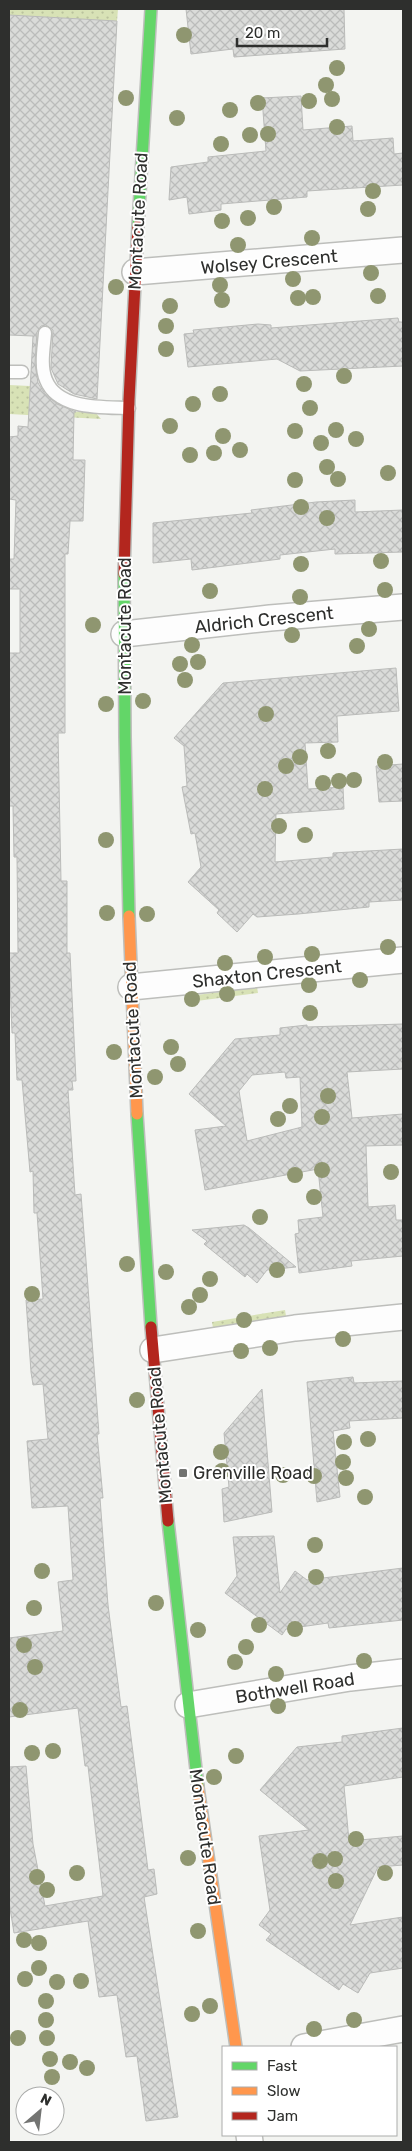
<svg xmlns="http://www.w3.org/2000/svg" width="412" height="2151" font-family="Rubik,sans-serif">
	<style>
		.grass { fill: url(#grass-dots) }
		.building { fill: url(#building-cross-hatch); stroke: #babbb9; fill-rule: evenodd }
		.lines { fill: none; stroke-linecap: round; stroke-linejoin: round }
		.lane-casing { stroke: #bdbebb; stroke-width: 15 }
		.street-casing { stroke: #bdbebb; stroke-width: 28 }
		.fast-casing { stroke: #bdbebb; stroke-width: 14 }
		.slow-casing { stroke: #bdbebb; stroke-width: 14 }
		.jam-casing { stroke: #bdbebb; stroke-width: 14 }
		.lane { stroke: #fdfdfd; stroke-width: 12 }
		.street { stroke: #fdfdfd; stroke-width: 25 }
		.fast { stroke: #63d668; stroke-width: 11 }
		.slow { stroke: #ff974d; stroke-width: 11 }
		.jam { stroke: #b3261e; stroke-width: 11 }
		.tree { fill: #8f9670 }
		.poi-dot { fill: #737472; stroke: #fff; stroke-width: 2 }
		.labels { text-anchor: middle; stroke-width: 4; stroke-linejoin: round; paint-order: stroke }
		.street-label { font-size: 18px; fill: #2e2f2d; stroke: #fff }
		.poi-label { font-size: 18px; fill: #2e2f2d; stroke: #fff; text-anchor: start }
	</style>
	<defs>
		<pattern id="grass-dots" width="8" height="8" patternUnits="userSpaceOnUse" patternTransform="scale(1.25)"><rect width="8" height="8" fill="#d8e2b6"/><path d="M2 2h.1M6 6h.1" fill="none" stroke="#bac29d" stroke-width="1.8" stroke-linecap="round"/></pattern>
		<pattern id="building-cross-hatch" width="8" height="8" patternUnits="userSpaceOnUse" patternTransform="scale(1.25)"><rect width="8" height="8" fill="#dadbd9"/><path d="M0 0l8 8M0 8l8-8" fill="none" stroke="#bbbcbb"/></pattern>
	</defs>
	<rect width="100%" height="100%" fill="#f3f4f1"/>
	<!-- grass -->
	<g class="grass">
		<path d="M9,9H118L117,21L9,15Z"/>
		<path d="M9,385L30,386L29,409L96,413L101,419L9,414Z"/>
		<path d="M257,987L258,993L189,1002V996Z"/>
		<path d="M285,1310L286,1316L213,1328L212,1322Z"/>
	</g>
	<!-- building -->
	<g class="building">
		<path d="M186,9H344L345,49L234,57L233,49L191,54Z"/>
		<path d="M9,15L117,21L97,399L74,394L58,384L51,368L53,330L46,325L41,326L37,332L35,363L38,383L45,394L57,404L76,412H74L73,460H85L83,521H70L68,554H65V733H58L61,881H67V953H70L76,1081H72L73,1090H68L75,1195L81,1194L99,1434H97L103,1498H100L108,1605L121,1707L127,1706L148,1870L154,1869L157,1894L144,1897L178,2117L146,2121L137,2056L126,2057L117,1995L99,1997L88,1921L14,1933L9,1902V1767L26,1766L33,1844L45,1906L103,1896L88,1766H85L78,1708L9,1717V1638L63,1631L58,1582L73,1580L68,1506L32,1508L27,1441L48,1439L43,1384L33,1385L31,1372L26,1300L43,1299L37,1213H34L33,1171L30,1172L22,1080H17L15,1033H12L9,956V953H18L17,857H14L13,806H9V653H20V589H9V559H14L16,500L9,499V437L18,436V426L28,427L33,336L9,335Z"/>
		<path d="M301,96L303,130L352,126L353,141L393,138L394,154L403,153V185L307,191V197L221,204V210L189,214L187,197L169,200L171,167L208,162V157L266,151L262,98Z"/>
		<path d="M398,318L399,322H403V366L300,371L277,359L188,367L184,334L194,333L193,330L258,324L271,325V328Z"/>
		<path d="M355,500V512L403,510V552L335,554V549L280,555V559L192,570L191,559L153,563V523L252,513L251,510L316,502Z"/>
		<path d="M396,668L399,711L337,716L338,742L305,743L308,789L343,787L344,809L276,814L275,862L333,857V853L403,849V900L369,902V907L298,914L257,917L253,914L237,932L217,913L219,910L188,882L201,867L195,833L191,834L182,787L187,786L184,746L174,738L223,683Z"/>
		<path d="M403,764V801L379,802L376,766Z"/>
		<path d="M403,1024V1069L347,1072L352,1118L403,1114V1145L366,1146L368,1207L395,1205L396,1220H403V1256L351,1261L352,1266L299,1273L295,1234L299,1233L298,1220L323,1217L318,1169L205,1190L195,1130L226,1126L189,1094L235,1039L280,1035V1028L307,1025V1027ZM285,1072L286,1078L300,1077L302,1127L247,1141L239,1091L252,1075Z"/>
		<path d="M244,1225L249,1228L296,1267L267,1270L257,1283L247,1274L245,1277L204,1244L207,1241L192,1230Z"/>
		<path d="M353,1377L354,1383L403,1381V1418L349,1421L350,1428L333,1431L340,1497L317,1502L307,1382Z"/>
		<path d="M262,1389L272,1512L224,1522L222,1489L229,1487L224,1433Z"/>
		<path d="M274,1536L280,1593L295,1571L307,1580L403,1568V1620L329,1628L328,1623L286,1629L282,1635L225,1593L237,1576L233,1537Z"/>
		<path d="M403,1728V1777L344,1786L349,1841L403,1836V1865L378,1867L350,1925L403,1917V1968L370,1973L358,1993L343,1984L339,1990L266,1940L271,1934L259,1925L270,1910L259,1836L309,1830L260,1790L297,1747L342,1742V1736Z"/>
	</g>
	<g class="lines">
		<defs>
			<g id="lane">
				<path d="M45,333C44,347 40,366 46,380C58,410 103,407 129,408"/>
				<path d="M9,372H22"/>
			</g>
			<g id="street">
				<path d="M135,272L403,250"/>
				<path d="M124,634L270,618L403,607"/>
				<path d="M131,987L403,960"/>
				<path d="M153,1350L295,1328L403,1317"/>
				<path d="M188,1705L350,1678L403,1672"/>
				<path d="M304,2047L403,2029"/>
				<path d="M249,2135L250,2142"/>
			</g>
			<g id="fast">
				<path d="M138,226L151,9"/>
				<path d="M124,574L125,737L129,916"/>
				<path d="M137,1114L151,1327"/>
				<path d="M168,1521L198,1787"/>
			</g>
			<g id="slow">
				<path d="M129,916L137,1114"/>
				<path d="M198,1787L236,2047"/>
			</g>
			<g id="jam">
				<path d="M124,574L129,400L138,226"/>
				<path d="M151,1327L168,1521"/>
			</g>
		</defs>
		<!-- lane casing -->
		<use href="#lane" class="lane-casing"/>
		<!-- street casing -->
		<use href="#street" class="street-casing"/>
		<!-- fast casing -->
		<use href="#fast" class="fast-casing"/>
		<!-- slow casing -->
		<use href="#slow" class="slow-casing"/>
		<!-- jam casing -->
		<use href="#jam" class="jam-casing"/>
		<!-- lane -->
		<use href="#lane" class="lane"/>
		<!-- street -->
		<use href="#street" class="street"/>
		<!-- fast -->
		<use href="#fast" class="fast"/>
		<!-- slow -->
		<use href="#slow" class="slow"/>
		<!-- jam -->
		<use href="#jam" class="jam"/>
	</g>
	<!-- trees -->
	<g class="tree">
		<circle cx="184" cy="35" r="8"/>
		<circle cx="337" cy="68" r="8"/>
		<circle cx="326" cy="85" r="8"/>
		<circle cx="126" cy="98" r="8"/>
		<circle cx="332" cy="99" r="8"/>
		<circle cx="309" cy="101" r="8"/>
		<circle cx="258" cy="103" r="8"/>
		<circle cx="230" cy="110" r="8"/>
		<circle cx="177" cy="118" r="8"/>
		<circle cx="337" cy="127" r="8"/>
		<circle cx="268" cy="134" r="8"/>
		<circle cx="250" cy="135" r="8"/>
		<circle cx="221" cy="144" r="8"/>
		<circle cx="373" cy="191" r="8"/>
		<circle cx="274" cy="207" r="8"/>
		<circle cx="368" cy="209" r="8"/>
		<circle cx="248" cy="218" r="8"/>
		<circle cx="222" cy="221" r="8"/>
		<circle cx="312" cy="238" r="8"/>
		<circle cx="238" cy="245" r="8"/>
		<circle cx="371" cy="273" r="8"/>
		<circle cx="293" cy="279" r="8"/>
		<circle cx="220" cy="285" r="8"/>
		<circle cx="116" cy="287" r="8"/>
		<circle cx="378" cy="296" r="8"/>
		<circle cx="313" cy="297" r="8"/>
		<circle cx="298" cy="298" r="8"/>
		<circle cx="222" cy="300" r="8"/>
		<circle cx="170" cy="306" r="8"/>
		<circle cx="166" cy="326" r="8"/>
		<circle cx="166" cy="349" r="8"/>
		<circle cx="344" cy="376" r="8"/>
		<circle cx="304" cy="384" r="8"/>
		<circle cx="220" cy="394" r="8"/>
		<circle cx="193" cy="404" r="8"/>
		<circle cx="310" cy="408" r="8"/>
		<circle cx="170" cy="426" r="8"/>
		<circle cx="336" cy="430" r="8"/>
		<circle cx="295" cy="431" r="8"/>
		<circle cx="223" cy="436" r="8"/>
		<circle cx="356" cy="439" r="8"/>
		<circle cx="321" cy="443" r="8"/>
		<circle cx="240" cy="450" r="8"/>
		<circle cx="214" cy="453" r="8"/>
		<circle cx="190" cy="455" r="8"/>
		<circle cx="327" cy="467" r="8"/>
		<circle cx="388" cy="473" r="8"/>
		<circle cx="338" cy="479" r="8"/>
		<circle cx="295" cy="480" r="8"/>
		<circle cx="301" cy="507" r="8"/>
		<circle cx="327" cy="518" r="8"/>
		<circle cx="381" cy="561" r="8"/>
		<circle cx="301" cy="564" r="8"/>
		<circle cx="385" cy="590" r="8"/>
		<circle cx="210" cy="591" r="8"/>
		<circle cx="300" cy="597" r="8"/>
		<circle cx="93" cy="625" r="8"/>
		<circle cx="369" cy="629" r="8"/>
		<circle cx="292" cy="635" r="8"/>
		<circle cx="192" cy="645" r="8"/>
		<circle cx="357" cy="646" r="8"/>
		<circle cx="198" cy="662" r="8"/>
		<circle cx="180" cy="664" r="8"/>
		<circle cx="185" cy="680" r="8"/>
		<circle cx="143" cy="701" r="8"/>
		<circle cx="106" cy="704" r="8"/>
		<circle cx="266" cy="714" r="8"/>
		<circle cx="328" cy="751" r="8"/>
		<circle cx="300" cy="757" r="8"/>
		<circle cx="385" cy="762" r="8"/>
		<circle cx="286" cy="766" r="8"/>
		<circle cx="354" cy="780" r="8"/>
		<circle cx="339" cy="781" r="8"/>
		<circle cx="323" cy="783" r="8"/>
		<circle cx="265" cy="789" r="8"/>
		<circle cx="279" cy="826" r="8"/>
		<circle cx="305" cy="835" r="8"/>
		<circle cx="106" cy="840" r="8"/>
		<circle cx="107" cy="913" r="8"/>
		<circle cx="147" cy="914" r="8"/>
		<circle cx="388" cy="947" r="8"/>
		<circle cx="312" cy="954" r="8"/>
		<circle cx="265" cy="957" r="8"/>
		<circle cx="225" cy="963" r="8"/>
		<circle cx="360" cy="980" r="8"/>
		<circle cx="309" cy="985" r="8"/>
		<circle cx="227" cy="994" r="8"/>
		<circle cx="192" cy="999" r="8"/>
		<circle cx="310" cy="1013" r="8"/>
		<circle cx="171" cy="1047" r="8"/>
		<circle cx="114" cy="1052" r="8"/>
		<circle cx="178" cy="1064" r="8"/>
		<circle cx="155" cy="1077" r="8"/>
		<circle cx="328" cy="1096" r="8"/>
		<circle cx="290" cy="1106" r="8"/>
		<circle cx="322" cy="1117" r="8"/>
		<circle cx="278" cy="1119" r="8"/>
		<circle cx="322" cy="1170" r="8"/>
		<circle cx="391" cy="1172" r="8"/>
		<circle cx="295" cy="1175" r="8"/>
		<circle cx="314" cy="1197" r="8"/>
		<circle cx="260" cy="1217" r="8"/>
		<circle cx="127" cy="1264" r="8"/>
		<circle cx="277" cy="1270" r="8"/>
		<circle cx="166" cy="1272" r="8"/>
		<circle cx="210" cy="1279" r="8"/>
		<circle cx="32" cy="1294" r="8"/>
		<circle cx="200" cy="1295" r="8"/>
		<circle cx="189" cy="1307" r="8"/>
		<circle cx="244" cy="1320" r="8"/>
		<circle cx="343" cy="1339" r="8"/>
		<circle cx="270" cy="1348" r="8"/>
		<circle cx="241" cy="1351" r="8"/>
		<circle cx="137" cy="1400" r="8"/>
		<circle cx="368" cy="1439" r="8"/>
		<circle cx="344" cy="1442" r="8"/>
		<circle cx="221" cy="1452" r="8"/>
		<circle cx="343" cy="1462" r="8"/>
		<circle cx="222" cy="1471" r="8"/>
		<circle cx="283" cy="1475" r="8"/>
		<circle cx="314" cy="1476" r="8"/>
		<circle cx="346" cy="1478" r="8"/>
		<circle cx="365" cy="1497" r="8"/>
		<circle cx="315" cy="1545" r="8"/>
		<circle cx="42" cy="1571" r="8"/>
		<circle cx="316" cy="1577" r="8"/>
		<circle cx="156" cy="1603" r="8"/>
		<circle cx="34" cy="1608" r="8"/>
		<circle cx="259" cy="1625" r="8"/>
		<circle cx="295" cy="1629" r="8"/>
		<circle cx="198" cy="1630" r="8"/>
		<circle cx="24" cy="1645" r="8"/>
		<circle cx="246" cy="1647" r="8"/>
		<circle cx="364" cy="1661" r="8"/>
		<circle cx="235" cy="1662" r="8"/>
		<circle cx="35" cy="1667" r="8"/>
		<circle cx="276" cy="1674" r="8"/>
		<circle cx="278" cy="1706" r="8"/>
		<circle cx="20" cy="1710" r="8"/>
		<circle cx="53" cy="1751" r="8"/>
		<circle cx="32" cy="1753" r="8"/>
		<circle cx="236" cy="1756" r="8"/>
		<circle cx="214" cy="1777" r="8"/>
		<circle cx="356" cy="1839" r="8"/>
		<circle cx="188" cy="1858" r="8"/>
		<circle cx="335" cy="1859" r="8"/>
		<circle cx="320" cy="1861" r="8"/>
		<circle cx="77" cy="1873" r="8"/>
		<circle cx="385" cy="1873" r="8"/>
		<circle cx="37" cy="1877" r="8"/>
		<circle cx="336" cy="1881" r="8"/>
		<circle cx="47" cy="1890" r="8"/>
		<circle cx="198" cy="1931" r="8"/>
		<circle cx="24" cy="1940" r="8"/>
		<circle cx="39" cy="1943" r="8"/>
		<circle cx="39" cy="1968" r="8"/>
		<circle cx="25" cy="1979" r="8"/>
		<circle cx="81" cy="1981" r="8"/>
		<circle cx="57" cy="1982" r="8"/>
		<circle cx="46" cy="2001" r="8"/>
		<circle cx="210" cy="2006" r="8"/>
		<circle cx="192" cy="2014" r="8"/>
		<circle cx="46" cy="2020" r="8"/>
		<circle cx="354" cy="2020" r="8"/>
		<circle cx="314" cy="2029" r="8"/>
		<circle cx="18" cy="2038" r="8"/>
		<circle cx="47" cy="2038" r="8"/>
		<circle cx="50" cy="2059" r="8"/>
		<circle cx="70" cy="2062" r="8"/>
		<circle cx="87" cy="2068" r="8"/>
		<circle cx="52" cy="2077" r="8"/>
	</g>
	<!-- markers -->
	<rect class="poi-dot" x="178" y="1468" width="10" height="10" rx="2.5"/>
	<g class="labels">
		<!-- street labels -->
		<g class="street-label">
			<text transform="translate(138 221) rotate(-87)" y="6">Montacute Road</text>
			<text transform="translate(269 262) rotate(-5)" y="6">Wolsey Crescent</text>
			<text transform="translate(264 620) rotate(-6)" y="6">Aldrich Crescent</text>
			<text transform="translate(125 626) rotate(-90)" y="6">Montacute Road</text>
			<text transform="translate(267 974) rotate(-6)" y="6">Shaxton Crescent</text>
			<text transform="translate(133 1030) rotate(-93)" y="6">Montacute Road</text>
			<text transform="translate(160 1435) rotate(-95)" y="6">Montacute Road</text>
			<text transform="translate(295 1688) rotate(-9)" y="6">Bothwell Road</text>
			<text transform="translate(205 1837) rotate(82)" y="6">Montacute Road</text>
		</g>
		<!-- poi labels -->
		<g class="poi-label">
			<text x="193" y="1479">Grenville Road</text>
		</g>
	</g>
	<!-- border -->
	<rect width="412" height="2151" fill="none" stroke="#2e2f2d" stroke-width="20"/>
	<!-- legend -->
	<rect x="222" y="2046" width="175" height="90" fill="#ffffff" stroke="#abacab"/>
	<rect x="232" y="2062" width="25" height="8" fill="#63d668" stroke="#abacab"/>
	<text x="267" y="2071" font-size="15" fill="#2e2f2d">Fast</text>
	<rect x="232" y="2087" width="25" height="8" fill="#ff974d" stroke="#abacab"/>
	<text x="267" y="2096" font-size="15" fill="#2e2f2d">Slow</text>
	<rect x="232" y="2112" width="25" height="8" fill="#b3261e" stroke="#abacab"/>
	<text x="267" y="2121" font-size="15" fill="#2e2f2d">Jam</text>
	<!-- north arrow -->
	<g transform="translate(40 2111) rotate(28)"><circle r="24" fill="#ffffff" stroke="#abacab"/>
	<path d="M0-4L9 19L0 12L-9 19Z" fill="#737472"/>
	<text y="-8" font-size="14" font-weight="bold" text-anchor="middle" fill="#2e2f2d">N</text>
	</g>
	<!-- scale -->
	<path d="M237 38v8h90v-8" fill="none" stroke="#2e2f2d" stroke-width="2.5"/>
	<text x="245" y="38" font-size="15" fill="#2e2f2d" stroke="#ffffff" stroke-width="4" paint-order="stroke">20 m</text>
</svg>
